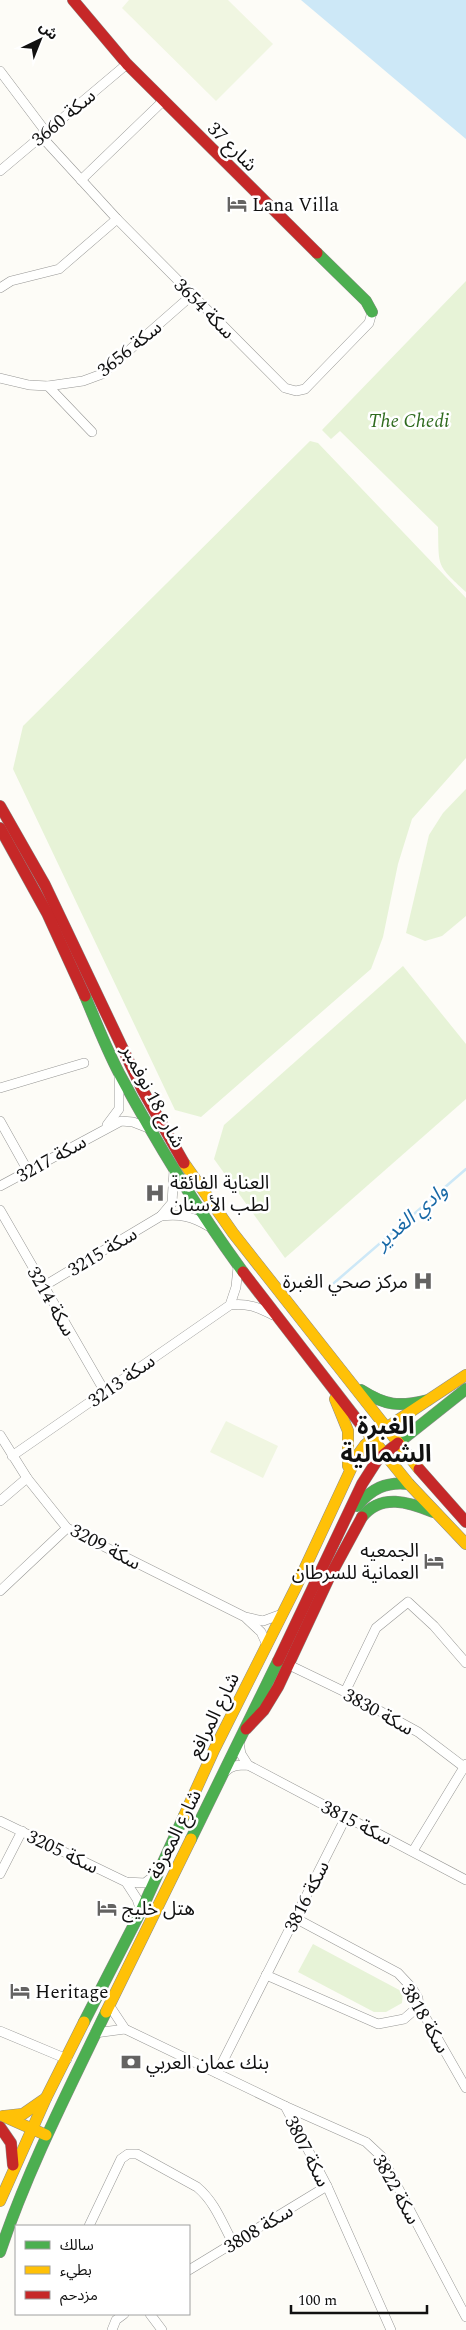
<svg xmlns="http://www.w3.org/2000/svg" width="466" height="2330" font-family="Spectral,'Noto Sans Arabic',serif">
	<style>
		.green { fill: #e7f3d7 }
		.pitch { fill: #f0f6e1 }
		.water { fill: #cde8f7 }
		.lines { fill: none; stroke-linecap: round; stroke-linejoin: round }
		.stream { stroke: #cde8f7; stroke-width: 2.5 }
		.street-casing { stroke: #979795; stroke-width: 10 }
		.fast-casing { stroke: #8e8d8b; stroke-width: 12 }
		.slow-casing { stroke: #8e8d8b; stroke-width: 12 }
		.jam-casing { stroke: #8e8d8b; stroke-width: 12 }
		.street { stroke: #fffffe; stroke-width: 9 }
		.fast { stroke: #4caf50; stroke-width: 11 }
		.slow { stroke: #ffc107; stroke-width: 11 }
		.jam { stroke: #c62828; stroke-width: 11 }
		.labels { text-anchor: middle; stroke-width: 5; stroke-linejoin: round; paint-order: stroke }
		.street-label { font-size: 19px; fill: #111; stroke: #fff }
		.poi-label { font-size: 19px; fill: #111; stroke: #fff; text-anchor: start }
		.park-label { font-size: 19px; font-style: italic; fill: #2f6b1f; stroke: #fff }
		.water-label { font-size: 20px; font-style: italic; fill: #1768a6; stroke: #fff }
		.district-label { font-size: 24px; font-weight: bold; fill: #111; stroke: #fff }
	</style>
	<rect width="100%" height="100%" fill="#fdfcf7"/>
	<!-- green -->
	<g class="green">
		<path d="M466,281V592C436,564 439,568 438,527L340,431L331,439L322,430Z"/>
		<path d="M310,441L318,443L466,598V758L412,819L398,864L383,937L371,969L201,1117L175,1110L13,769L23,726Z"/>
		<path d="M466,789V916L442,936L425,941L406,933L429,835L443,813Z"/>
		<path d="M403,966L466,1044V1099L285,1258L214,1159L224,1125Z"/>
		<path d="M313,1944L403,1992L402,2003L386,2012H374L298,1972Z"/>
	</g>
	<!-- pitch -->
	<g class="pitch">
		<path d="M129,0H228L273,44L216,101L122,8Z"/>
		<path d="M226,1421L278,1446L263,1478L210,1452Z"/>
	</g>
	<!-- water -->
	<path class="water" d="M301,0H466V139Z"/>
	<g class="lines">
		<!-- stream -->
		<path class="stream" d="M334,1283L466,1169"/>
		<defs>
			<g id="street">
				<path d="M0,71L46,132"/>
				<path d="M41,136L117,219L285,388L296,391L305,389L369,323L372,312"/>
				<path d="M0,171L127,64"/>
				<path d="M81,180L163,101"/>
				<path d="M0,288L11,281L59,269L117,219"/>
				<path d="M0,378L29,385L48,386L83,381L102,374L192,295"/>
				<path d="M48,386L92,432"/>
				<path d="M0,1088L84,1063"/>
				<path d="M0,1121L28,1171"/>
				<path d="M107,1125L119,1109V1075"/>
				<path d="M0,1186L121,1121L133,1122L151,1129"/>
				<path d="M0,1210L105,1392"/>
				<path d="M161,1216C180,1214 192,1216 208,1226"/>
				<path d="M44,1286L161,1216L172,1203L174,1170"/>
				<path d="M230,1305L236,1287L238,1267"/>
				<path d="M0,1435L27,1478L67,1528L245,1617L263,1621L282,1614"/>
				<path d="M12,1456L230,1305C248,1303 257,1307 273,1315"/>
				<path d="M0,1501L27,1478"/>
				<path d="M0,1591L67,1528"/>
				<path d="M247,1619L261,1632L267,1645"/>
				<path d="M289,1665L345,1692L418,1732L464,1767"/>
				<path d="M345,1692L376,1628L408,1602L434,1626L466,1663"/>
				<path d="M239,1743L241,1754L248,1765"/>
				<path d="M225,1772C231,1765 239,1765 248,1765L466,1880"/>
				<path d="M0,1821L126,1882L145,1883L155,1875"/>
				<path d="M413,1851L466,1764"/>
				<path d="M0,1874L22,1831"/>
				<path d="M126,1882L137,1899L141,1911"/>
				<path d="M295,1918L398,1973L412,1988L418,1998L419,2006L466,2088"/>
				<path d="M266,1975L378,2024L404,2019L419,2006"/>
				<path d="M109,2005L125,2029L285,2106L327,2186L391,2330"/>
				<path d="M0,2031L67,2059"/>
				<path d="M95,2033L125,2029"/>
				<path d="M217,2073L346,1817"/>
				<path d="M285,2106L366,2142L382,2157L466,2317"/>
				<path d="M89,2226L121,2159L128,2154H137L197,2187C215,2202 222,2223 233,2243"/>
				<path d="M189,2270L327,2186"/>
				<path d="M150,2314L162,2330"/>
				<path d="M112,2330L116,2320L124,2314"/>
			</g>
			<g id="fast">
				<path d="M317,253L366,301L372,312"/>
				<path d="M85,996C96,1022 106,1048 119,1073C156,1142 197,1209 243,1272"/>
				<path d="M361,1390C386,1406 399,1407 428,1400"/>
				<path d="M398,1443L466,1389"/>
				<path d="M357,1506C371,1489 386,1481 409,1484"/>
				<path d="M362,1517C381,1493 409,1502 433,1512"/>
				<path d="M191,1839L278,1661"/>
				<path d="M84,2022L141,1911L184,1816"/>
				<path d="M0,2252C28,2169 68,2091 106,2012"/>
			</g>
			<g id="slow">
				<path d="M184,1163L233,1233L419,1469"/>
				<path d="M335,1399L348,1431V1466"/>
				<path d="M362,1426L409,1484L466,1544"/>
				<path d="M386,1428L466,1375"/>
				<path d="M184,1816L214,1750L296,1587L357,1456L365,1445L386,1428"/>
				<path d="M106,2012L191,1839"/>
				<path d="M3,2116L46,2135"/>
				<path d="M5,2116L23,2114L46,2098"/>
				<path d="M0,2201L46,2098L84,2022"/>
			</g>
			<g id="jam">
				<path d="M73,0L127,64L317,253"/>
				<path d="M0,806L45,885L142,1089L184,1163"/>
				<path d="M0,828L47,913L85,996"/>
				<path d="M243,1272L362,1426"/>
				<path d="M419,1469L466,1522"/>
				<path d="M278,1661L362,1484L378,1459L398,1443"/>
				<path d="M246,1729L264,1710L278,1687L329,1578L362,1517"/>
				<path d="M0,2127L11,2143L13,2165"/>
			</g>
		</defs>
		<!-- street casing -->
		<use href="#street" class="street-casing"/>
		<!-- fast casing -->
		<use href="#fast" class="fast-casing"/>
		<!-- slow casing -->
		<use href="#slow" class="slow-casing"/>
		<!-- jam casing -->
		<use href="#jam" class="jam-casing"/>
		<!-- street -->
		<use href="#street" class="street"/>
		<!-- fast -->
		<use href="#fast" class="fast"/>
		<!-- slow -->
		<use href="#slow" class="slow"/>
		<!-- jam -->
		<use href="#jam" class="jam"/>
	</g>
	<!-- icons -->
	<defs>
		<symbol id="hotel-bare" viewBox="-9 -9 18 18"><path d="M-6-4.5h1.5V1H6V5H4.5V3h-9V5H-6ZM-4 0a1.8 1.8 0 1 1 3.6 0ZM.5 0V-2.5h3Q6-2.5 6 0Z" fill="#646362" stroke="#fff" stroke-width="2.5" paint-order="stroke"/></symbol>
		<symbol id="hospital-bare" viewBox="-9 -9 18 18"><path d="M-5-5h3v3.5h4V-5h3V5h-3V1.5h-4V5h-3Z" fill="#646362" stroke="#fff" stroke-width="2.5" paint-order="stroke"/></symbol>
		<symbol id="bank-bare" viewBox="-9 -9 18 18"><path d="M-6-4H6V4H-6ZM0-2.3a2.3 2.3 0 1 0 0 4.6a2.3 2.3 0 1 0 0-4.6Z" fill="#646362" stroke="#fff" stroke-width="2.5" paint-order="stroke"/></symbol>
	</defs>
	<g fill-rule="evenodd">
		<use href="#hotel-bare" x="223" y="190" width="28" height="28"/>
		<use href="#hospital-bare" x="141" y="1179" width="28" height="28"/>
		<use href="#hospital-bare" x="409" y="1267" width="28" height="28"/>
		<use href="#hotel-bare" x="420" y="1547" width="28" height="28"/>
		<use href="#hotel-bare" x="93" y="1894" width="28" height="28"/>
		<use href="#hotel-bare" x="6" y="1977" width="28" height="28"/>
		<use href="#bank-bare" x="117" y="2048" width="28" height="28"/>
	</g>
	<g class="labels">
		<!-- street labels -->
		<g class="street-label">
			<text transform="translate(63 117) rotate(-40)" y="7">سكة 3660</text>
			<text transform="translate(233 146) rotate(45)" y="7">شارع 37</text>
			<text transform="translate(205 308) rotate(45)" y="7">سكة 3654</text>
			<text transform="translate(129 348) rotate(-39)" y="7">سكة 3656</text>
			<text transform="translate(154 1096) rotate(62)" y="7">شارع 18 نوفمبر</text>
			<text transform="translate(51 1158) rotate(-29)" y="7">سكة 3217</text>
			<text transform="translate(102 1251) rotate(-31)" y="7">سكة 3215</text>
			<text transform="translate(52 1301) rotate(60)" y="7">سكة 3214</text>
			<text transform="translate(121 1380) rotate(-35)" y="7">سكة 3213</text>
			<text transform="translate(106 1546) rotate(28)" y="7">سكة 3209</text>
			<text transform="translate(379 1711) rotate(29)" y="7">سكة 3830</text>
			<text transform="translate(213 1715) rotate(-64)" y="7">شارع المرافع</text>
			<text transform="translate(357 1822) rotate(27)" y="7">سكة 3815</text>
			<text transform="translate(174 1834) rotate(-64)" y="7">شارع المعرفة</text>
			<text transform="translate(63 1851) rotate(26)" y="7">سكة 3205</text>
			<text transform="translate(306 1896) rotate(-63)" y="7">سكة 3816</text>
			<text transform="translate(426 2018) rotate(60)" y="7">سكة 3818</text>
			<text transform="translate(308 2151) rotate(63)" y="7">سكة 3807</text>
			<text transform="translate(397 2189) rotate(61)" y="7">سكة 3822</text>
			<text transform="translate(258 2228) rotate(-31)" y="7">سكة 3808</text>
		</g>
		<!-- poi labels -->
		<g class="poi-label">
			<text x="252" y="211">Lana Villa</text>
			<text x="170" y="1189">العناية الفائقة<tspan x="170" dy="22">لطب الأسنان</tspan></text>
			<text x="408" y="1288" text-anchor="end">مركز صحي الغبرة</text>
			<text x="419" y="1557" text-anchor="end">الجمعيه<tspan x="419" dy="22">العمانية للسرطان</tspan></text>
			<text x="122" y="1915">هتل خلیج</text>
			<text x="35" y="1998">Heritage</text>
			<text x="146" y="2069">بنك عمان العربي</text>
		</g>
		<!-- park labels -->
		<g class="park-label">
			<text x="409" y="427">The Chedi</text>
		</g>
		<!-- water labels -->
		<g class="water-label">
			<text transform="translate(411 1216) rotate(-41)" y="7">وادي الغدير</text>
		</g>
		<!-- district labels -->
		<g class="district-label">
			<text x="386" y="1434">الغبرة<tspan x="386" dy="28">الشمالية</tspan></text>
		</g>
	</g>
	<!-- legend -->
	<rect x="15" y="2225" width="175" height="90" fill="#ffffff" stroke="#a0a0a0"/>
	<rect x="25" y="2241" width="25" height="8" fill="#4caf50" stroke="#a0a0a0"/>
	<text x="60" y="2250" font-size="15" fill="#111111">سالك</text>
	<rect x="25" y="2266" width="25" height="8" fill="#ffc107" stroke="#a0a0a0"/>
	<text x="60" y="2275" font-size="15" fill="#111111">بطيء</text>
	<rect x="25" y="2291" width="25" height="8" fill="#c62828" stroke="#a0a0a0"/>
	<text x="60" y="2300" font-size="15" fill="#111111">مزدحم</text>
	<!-- north arrow -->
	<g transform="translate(40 40) rotate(43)" stroke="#ffffff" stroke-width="4" paint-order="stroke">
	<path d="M0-4L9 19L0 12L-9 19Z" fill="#111111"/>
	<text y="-8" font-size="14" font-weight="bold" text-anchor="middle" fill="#111111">ش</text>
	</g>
	<!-- scale -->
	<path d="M291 2305v8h136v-8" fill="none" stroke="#111111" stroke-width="2.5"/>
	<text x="298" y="2305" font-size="15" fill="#111111" stroke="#ffffff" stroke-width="4" paint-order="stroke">100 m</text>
</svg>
